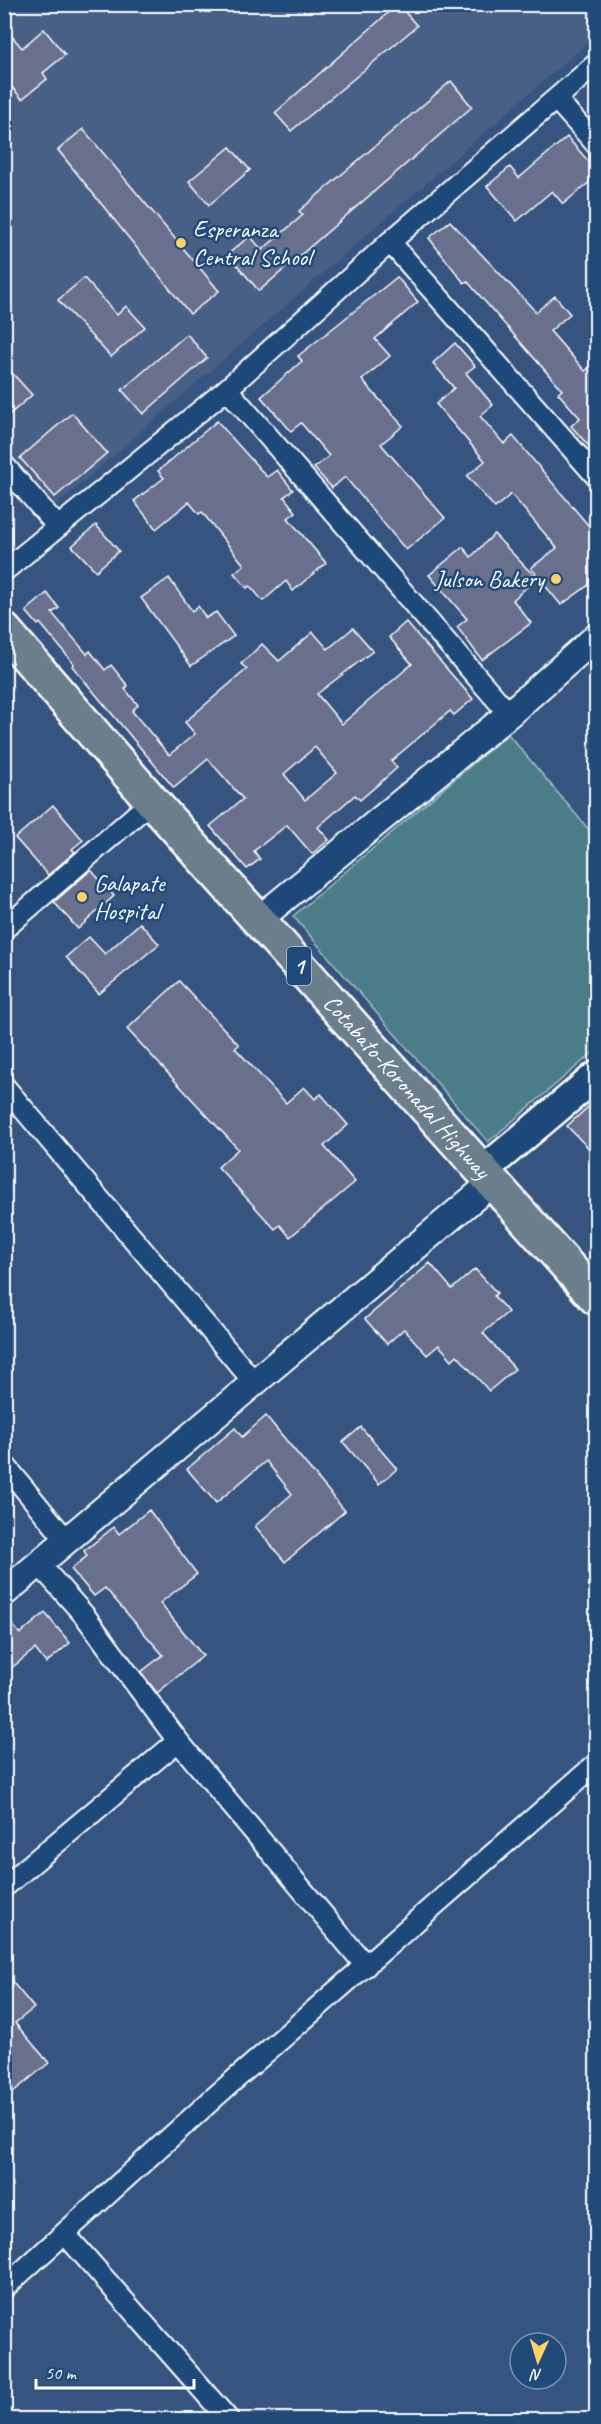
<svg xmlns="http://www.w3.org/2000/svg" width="601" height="2424" font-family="Caveat,sans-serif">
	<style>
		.built { fill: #496086 }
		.green { fill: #4b7d89; stroke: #a5bec4; stroke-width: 1.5 }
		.building { fill: #69708e; stroke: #fff; stroke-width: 1.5; fill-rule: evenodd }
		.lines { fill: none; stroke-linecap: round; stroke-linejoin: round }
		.minor-casing { stroke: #fff; stroke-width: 24 }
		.tertiary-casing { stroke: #fff; stroke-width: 30 }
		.secondary-casing { stroke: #fff; stroke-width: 33 }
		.trunk-casing { stroke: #fff; stroke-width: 38 }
		.minor { stroke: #1f4a7a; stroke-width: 20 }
		.tertiary { stroke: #1f4a7a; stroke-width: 26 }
		.secondary { stroke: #1f4a7a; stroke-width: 28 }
		.trunk { stroke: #6b7e8b; stroke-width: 33 }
		.poi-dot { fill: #ffd166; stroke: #1f4a7a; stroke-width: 2 }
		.labels { text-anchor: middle; stroke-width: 5; stroke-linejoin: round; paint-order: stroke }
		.shield { fill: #1f4a7a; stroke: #bcc9d7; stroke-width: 1.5 }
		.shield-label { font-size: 22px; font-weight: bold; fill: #fff }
		.poi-label { font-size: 24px; fill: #fff; stroke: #1f4a7a; text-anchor: start }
		.street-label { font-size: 24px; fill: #fff; stroke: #1f4a7a }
	</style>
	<rect width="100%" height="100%" fill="#355580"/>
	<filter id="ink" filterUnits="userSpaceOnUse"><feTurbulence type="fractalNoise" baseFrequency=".0167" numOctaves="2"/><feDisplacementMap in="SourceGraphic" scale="12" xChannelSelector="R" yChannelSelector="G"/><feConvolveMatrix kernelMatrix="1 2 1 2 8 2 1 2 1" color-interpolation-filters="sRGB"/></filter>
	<g filter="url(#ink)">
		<!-- built -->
		<path class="built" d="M4,5H596V35L53,508L5,452Z"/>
		<!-- green -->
		<path class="green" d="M508,734L596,838V1050L488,1142L293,916Z"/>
		<!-- building -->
		<g class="building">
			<path d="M398,4L417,26L291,131L275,113Z"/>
			<path d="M4,27L22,48L44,29L65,55L43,73L47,79L22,99L4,78Z"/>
			<path d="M451,81L472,107L259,291L228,254L250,236L262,250L303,215L299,211Z"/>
			<path d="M83,129L219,291L190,314L58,150Z"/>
			<path d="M567,137L597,171V176L563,204L552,191L517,221L487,186L510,167L519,178Z"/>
			<path d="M230,147L250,170L209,205L189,181Z"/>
			<path d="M450,221L536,312L555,296L570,314L550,331L585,371L597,361V455L571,426L580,418L558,393L562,390L467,281L464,283L429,238Z"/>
			<path d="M397,277L418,302L375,339L390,356L362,380L403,426L381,444L445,518L406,550L345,477L332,488L314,468L329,456L301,423L291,431L261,397L302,361L298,356Z"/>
			<path d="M84,278L117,315L126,306L145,327L111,357L58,300Z"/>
			<path d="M187,334L207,358L143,414L122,390Z"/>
			<path d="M455,343L475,366L466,373L493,405L480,416L504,444L513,436L588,525L597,518V579L561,605L531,568L557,548L511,494L495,508L467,476L485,461L436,404L454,388L433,363Z"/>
			<path d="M4,364L32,395L4,419Z"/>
			<path d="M72,413L107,453L55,497L20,458Z"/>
			<path d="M217,421L267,477L277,470L293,490L284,497L296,512L288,518L326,563L293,591L286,581L263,601L250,586L247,588L234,573L244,565L202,512L199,514L189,502L156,529L134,501L164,478L158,471Z"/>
			<path d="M96,525L119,551L96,571L72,546Z"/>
			<path d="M494,534L536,578L513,600L531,623L482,660L457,627L467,619L429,575L463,547L471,557Z"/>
			<path d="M169,578L192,611L198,606L206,618L216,612L234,636L191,666L141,598Z"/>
			<path d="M47,593L59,608L52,613L87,654L90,651L105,670L111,665L128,686L125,689L138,705L132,711L169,755L195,734L185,722L247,669L241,664L262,644L279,661L313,632L328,649L353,628L373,651L317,694L342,724L412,664L389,637L406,622L473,699L454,715L450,711L391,761L397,768L360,800L355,795L318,827L329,840L312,854L287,825L254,851L260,859L247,869L210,826L243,799L208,759L174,788L72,666L74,664L40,623L38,625L26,611ZM315,747L337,773L305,800L284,774Z"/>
			<path d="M53,805L83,840L72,849L75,852L48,875L15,838Z"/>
			<path d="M91,870L114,896L78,929L54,902Z"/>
			<path d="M140,923L159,944L99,994L66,957L89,937L105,954Z"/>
			<path d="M179,981L239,1045L235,1048L286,1103L304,1087L315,1099L321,1094L348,1125L324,1146L355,1182L290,1237L280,1225L275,1229L218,1167L238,1149L127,1029Z"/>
			<path d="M597,1099V1157L567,1126Z"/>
			<path d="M430,1263L452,1289L475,1269L497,1293L494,1296L508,1312L483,1333L515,1369L489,1391L457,1355L452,1360L439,1345L427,1355L404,1329L387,1344L365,1319Z"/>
			<path d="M266,1416L345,1511L285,1562L255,1526L292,1494L266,1461L216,1503L187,1469L235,1428L242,1437Z"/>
			<path d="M361,1427L397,1469L379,1484L343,1442Z"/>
			<path d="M149,1510L197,1574L160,1603L203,1656L157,1693L141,1672L163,1655L105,1588L94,1596L71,1569L87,1556L84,1551L114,1527L119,1534Z"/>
			<path d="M45,1613L70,1643L46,1663L35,1649L4,1674V1615L20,1634Z"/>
			<path d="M4,1972L34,2008L15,2023L49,2063L13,2092L4,2082Z"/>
		</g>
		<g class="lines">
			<defs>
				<g id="minor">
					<path d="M556,99L596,144"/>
					<path d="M390,242L596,476"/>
					<path d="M227,389L509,714"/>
					<path d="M4,465L57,526"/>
					<path d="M4,571L227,389L390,242L596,64"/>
					<path d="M4,929L152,801"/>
					<path d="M4,1086L254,1382"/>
					<path d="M4,1464L67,1541"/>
					<path d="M39,1564L85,1616L178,1741L366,1966"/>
					<path d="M4,1887L178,1741"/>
					<path d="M66,2235L229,2420"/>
					<path d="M4,2288L216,2096L596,1764"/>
				</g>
				<g id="tertiary">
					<path d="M258,920L509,714L596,637"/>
					<path d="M4,1593L494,1181"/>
				</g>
				<path id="secondary" d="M484,1170L596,1076"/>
				<g id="trunk">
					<path id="s1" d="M4,630L152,801L596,1298"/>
				</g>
			</defs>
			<!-- minor casing -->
			<use href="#minor" class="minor-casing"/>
			<!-- tertiary casing -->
			<use href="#tertiary" class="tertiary-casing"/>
			<!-- secondary casing -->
			<use href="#secondary" class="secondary-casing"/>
			<!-- trunk casing -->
			<use href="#trunk" class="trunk-casing"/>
			<!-- minor -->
			<use href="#minor" class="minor"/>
			<!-- tertiary -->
			<use href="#tertiary" class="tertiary"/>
			<!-- secondary -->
			<use href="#secondary" class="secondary"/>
			<!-- trunk -->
			<use href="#trunk" class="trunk"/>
		</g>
	</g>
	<!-- markers -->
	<g class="poi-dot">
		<circle cx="181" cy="243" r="6"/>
		<circle cx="556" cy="579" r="6"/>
		<circle cx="82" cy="897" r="6"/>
	</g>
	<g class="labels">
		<!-- shield labels -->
		<rect class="shield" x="287" y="947" width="24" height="38" rx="4.5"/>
		<g class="shield-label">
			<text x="299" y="974">1</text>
		</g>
		<!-- poi labels -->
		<g class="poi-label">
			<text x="193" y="237">Esperanza<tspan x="193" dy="28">Central School</tspan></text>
			<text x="544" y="587" text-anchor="end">Julson Bakery</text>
			<text x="94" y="891">Galapate<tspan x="94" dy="28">Hospital</tspan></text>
		</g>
		<!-- street labels -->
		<g class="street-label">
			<text dy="8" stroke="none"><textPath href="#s1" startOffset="609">Cotabato-Koronadal Highway</textPath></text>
		</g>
	</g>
	<!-- margin -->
	<rect width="601" height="2424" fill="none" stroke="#1f4a7a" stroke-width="24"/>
	<rect x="12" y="12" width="577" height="2400" fill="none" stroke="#fff" stroke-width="2" filter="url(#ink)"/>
	<!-- north arrow -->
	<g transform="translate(538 2361) rotate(184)"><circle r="28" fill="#1f4a7a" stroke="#7992af" stroke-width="1.5"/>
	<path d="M0-4.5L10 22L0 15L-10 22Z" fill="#ffd166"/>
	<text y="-9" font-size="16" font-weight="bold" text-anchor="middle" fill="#ffffff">N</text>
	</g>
	<!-- scale -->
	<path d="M36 2379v9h158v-9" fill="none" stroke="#ffffff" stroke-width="3"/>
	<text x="45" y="2379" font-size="18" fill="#ffffff" stroke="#1f4a7a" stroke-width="4.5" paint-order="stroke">50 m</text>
</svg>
